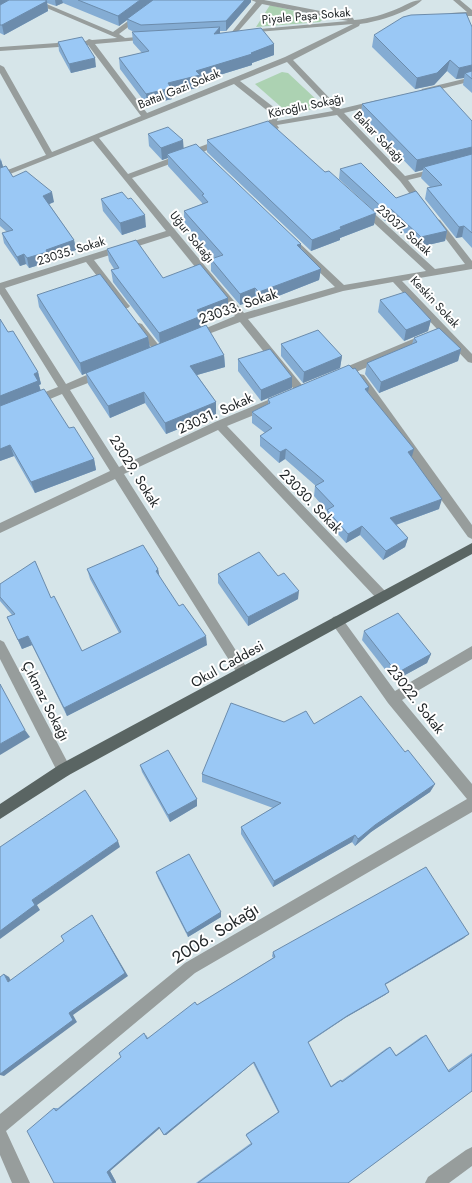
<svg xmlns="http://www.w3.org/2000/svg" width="472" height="1183" font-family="Jost,sans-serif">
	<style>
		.green { fill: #acd2b2 }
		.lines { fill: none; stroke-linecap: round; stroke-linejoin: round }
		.minor { fill: #979d9c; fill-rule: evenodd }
		.major { fill: #5a6563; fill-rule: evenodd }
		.wall { fill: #84acd3 }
		.shaded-wall { fill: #6c8cac }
		.building { fill: #9ac8f5; stroke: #6c8cac }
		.labels { text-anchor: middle; stroke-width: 4; stroke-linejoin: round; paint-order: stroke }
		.far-street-label { font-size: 12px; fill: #222729; stroke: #fff }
		.street-label { font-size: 14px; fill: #222729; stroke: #fff }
		.near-street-label { font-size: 17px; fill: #222729; stroke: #fff }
	</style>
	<rect width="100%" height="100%" fill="#d6e5e9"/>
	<!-- green -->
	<g class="green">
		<path d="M270,5L320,17L322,20L320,22L256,27Z"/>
		<path d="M282,72L288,73L319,102L316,109L288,113L255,84Z"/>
	</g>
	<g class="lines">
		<!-- minor -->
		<g class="minor">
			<path d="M28,0H37L113,32L157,0H164L119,34L125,38L149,36L151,37V39L95,44L147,113L285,57L353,24L245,33L243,32L247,30L348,21L262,4L235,35H231V33L256,2L251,0H264L351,17L353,18L354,20C369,19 385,14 399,8C408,4 413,0 422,0C410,12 377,22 360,24L359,26L293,60L340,109L378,100H381V104L344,113L405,176L438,168H441L442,170L441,172L408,180L427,205L426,207H420L400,181L337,115L277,125L279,128L275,130L270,127L257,131H254V127L268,122L270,118L269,112L234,84L99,138L128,174L218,140H224V144L132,178L244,313L335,287L288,242L287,240L291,237L294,238L344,285L426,271L360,210L359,208L360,206H366L435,269L465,264L433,222L437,219L440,220L472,261V269L402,281L472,354V363L468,362L442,335L342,378H334L333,375L334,372L437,329L393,282L343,291L248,319L306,390L305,393H297L240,322L198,338H192L190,336L192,334L235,316L170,236L94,260L128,304L130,306L128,308H122L86,262L5,288L66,384L98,370H106L107,373L106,376L70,390L119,467L215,422L273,398H281L282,401L281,404L227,426L386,592L388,596L386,600L382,601L378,600L218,430L124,474L247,668L249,672L247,676L243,678L239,676L115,479L0,533V523L110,471L62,394L38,404H30L29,401L30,398L58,387L0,294V283L166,231L93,141L0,178V173L46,155L0,73V65L4,67L52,152L141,116L88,45L0,51V47L86,41L89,39L92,40L117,38ZM287,62L333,111L277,121L278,118L276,109L240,81Z"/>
			<path d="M453,0H460L472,10V16H449L448,15L451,13L467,12Z"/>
			<path d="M472,77V81L425,93L421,91L422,89Z"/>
			<path d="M139,323L142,324L161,348L163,350L161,352H155L136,328L134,326L136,324Z"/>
			<path d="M360,374L364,375L472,525V539L468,537L356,381L355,378L356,375Z"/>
			<path d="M337,616L341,617L395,691L472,646V659L402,700L472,784V812L195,973L6,1131L30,1183H12L0,1155V1114L185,963L467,799L388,703L333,625L331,621L333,617Z"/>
			<path d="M0,640L4,642L69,765L71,770L69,775L64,777L59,775L0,659Z"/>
			<path d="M472,1147V1166L449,1183H425L428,1177L466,1150Z"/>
		</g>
		<!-- major -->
		<path class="major" d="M472,543V554L69,775L0,819V804L59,765Z"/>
	</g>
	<!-- wall -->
	<g class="wall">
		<path d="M0,0H251V2L226,31H220V33L274,44V55L252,63V65L200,81V87L172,94V99L147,105L120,69L119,58L142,53L133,43L132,32H134L128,29L127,20L119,26L63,3L56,6L47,3L48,11L4,35L0,33Z"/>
		<path d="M472,27V93L463,85L464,78L456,79L447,71L434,85L415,89L372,47L374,35Z"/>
		<path d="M58,42L96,67L71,73L59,51Z"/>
		<path d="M362,104L472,121V248L462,237L456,238L425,199L427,188L430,187L421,178L423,170L415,172L361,116Z"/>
		<path d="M148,134L183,149L301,244V248L321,269L319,280L258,304L255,300L240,305L211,271V259L215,258L184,223V211L202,204V203L168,166V158L162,160L149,146Z"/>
		<path d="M207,140L374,225L340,238V240L311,251L207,152Z"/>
		<path d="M0,158L1,160L3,167L13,177L54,202L49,204L74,240L76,250L49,259V262L29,268L26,264L20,266L4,243L2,233L7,232L0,226Z"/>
		<path d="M340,169L396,198L447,231L445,241L419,247L390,219L385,221L339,179Z"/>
		<path d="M101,199L146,227L122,235L103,211Z"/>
		<path d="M107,249L163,278L228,298V310L201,320V327L224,355L225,367L197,375L216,402V414L166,434L145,403L110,418L88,384L86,373L82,375L39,307L37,295L148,337L150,348L160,344L113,282L111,270L114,269L109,261Z"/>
		<path d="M380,300L431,320L428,331L404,341L378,312Z"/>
		<path d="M0,319L8,332L38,372L41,384L39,385L41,391L69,428L94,459L96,470L35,493L14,456L0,461Z"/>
		<path d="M414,338L461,349L458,361L379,393L365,374L367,363L412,344Z"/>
		<path d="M281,344L342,356L340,368L303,383L281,356Z"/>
		<path d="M238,359L292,388L261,401L238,371Z"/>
		<path d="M368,392L412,457L439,509L396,525L408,538L405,547L383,560L360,535L346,543L325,520L327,511L314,496L315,486H316L285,459L279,463L260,446V436L265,433L252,423V412L268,404V399Z"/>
		<path d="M87,569H158L159,577L179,606L207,645L67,716L32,645L22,649L7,617L12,615L0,601V584L51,598L82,651L119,633L90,579Z"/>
		<path d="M218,574L278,576L298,599L248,626L218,583Z"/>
		<path d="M364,631L431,654L427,663L394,681L362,640Z"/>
		<path d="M314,724L405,752L435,784L430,792L371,832L355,846L352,842L273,887L241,834V827L273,808L202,782V774Z"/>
		<path d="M140,765L197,806L170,822L142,772Z"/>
		<path d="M156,872L221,912V917L188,937L158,878Z"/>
		<path d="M464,938L385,985L389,992L385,995L345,1018L308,1043L331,1086L338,1081L341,1080V1081L387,1048L390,1047L396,1055L421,1037L426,1035L448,1070L472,1053V1091L348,1183H196L251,1143L246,1134L278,1112L253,1063L166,1135L160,1128L110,1171L116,1182V1183H54V1108H58L121,1057L146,1035L148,1038L197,1005L273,958L272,956L273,952Z"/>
	</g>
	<!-- shaded-wall -->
	<g class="shaded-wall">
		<path d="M0,0H15L0,7Z"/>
		<path d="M55,0H62L63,3L56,6Z"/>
		<path d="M140,0H154L119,26L118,16Z"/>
		<path d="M245,0H251V2L226,31V21Z"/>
		<path d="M47,1L48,11L4,35L2,25Z"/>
		<path d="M220,27V38L214,34Z"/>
		<path d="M274,44V55L252,63V65L200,81V87L172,94V99L147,105L146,94L168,83L196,71Z"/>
		<path d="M95,58L96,67L71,73L69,64Z"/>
		<path d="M450,60L447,71L434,85L415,89L417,78Z"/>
		<path d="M472,65V76L465,73L464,78L456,79L459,68Z"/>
		<path d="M183,140L184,152L167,154L168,158L162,160L161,148Z"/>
		<path d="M472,147V158L424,167L423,170L415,172L417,160Z"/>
		<path d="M1,160L4,170L0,172V161Z"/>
		<path d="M52,192L54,202L45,206L43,196Z"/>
		<path d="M391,209L390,219L385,221L386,211Z"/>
		<path d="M376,213L374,225L340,238V240L311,251L312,240L340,227Z"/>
		<path d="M145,215L146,227L122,235L120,223Z"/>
		<path d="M464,226L462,237L456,238L459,227Z"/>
		<path d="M447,231L445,241L419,247L421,237Z"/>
		<path d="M74,240L76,250L49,259V262L29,268L27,258L46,250Z"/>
		<path d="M301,244L300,255L297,245Z"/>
		<path d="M24,254L26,264L20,266L17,257Z"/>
		<path d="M321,269L319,280L258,304L259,292Z"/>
		<path d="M255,288V300L240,305V294Z"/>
		<path d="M228,298V310L201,320V328L160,344L159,333L197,310Z"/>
		<path d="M431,320L428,331L404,341L406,330Z"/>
		<path d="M148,337L150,348L82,375L80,363Z"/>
		<path d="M461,349L458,361L379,393L381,382Z"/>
		<path d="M224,355L225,367L190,377V366Z"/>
		<path d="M342,356L340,368L303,383L304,372Z"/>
		<path d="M38,372L41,384L39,385L41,392L0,409V396L34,374Z"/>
		<path d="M292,377V388L261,401V390Z"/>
		<path d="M369,387L367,398L365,389Z"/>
		<path d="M144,392L145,403L110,418L108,406Z"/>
		<path d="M216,402V414L166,434L165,423Z"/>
		<path d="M10,445L14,456L0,461V449Z"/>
		<path d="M286,449L285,459L279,463L280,452Z"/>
		<path d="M414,449L411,460L408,452Z"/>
		<path d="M94,459L96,470L35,493L31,482Z"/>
		<path d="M442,499L439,509L387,528L390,518Z"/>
		<path d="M362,526L360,535L346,543L348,534Z"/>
		<path d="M408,538L405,547L383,560L386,551Z"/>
		<path d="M158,569L160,579L156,571Z"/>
		<path d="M299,591L298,599L248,626V617Z"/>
		<path d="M28,636L32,645L22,649L18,640Z"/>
		<path d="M206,636L207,645L67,716L64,708Z"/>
		<path d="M431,654L427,663L394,681L397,673Z"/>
		<path d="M25,730L30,737L0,755V744Z"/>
		<path d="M435,784L430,792L371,832L355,846L358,839L375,825Z"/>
		<path d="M197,799V806L170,822L168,815Z"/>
		<path d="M355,835L352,842L273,887L274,881Z"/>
		<path d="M118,841L120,847L37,905L40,910L0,939V931L32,900Z"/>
		<path d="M221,912V917L188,937L187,933Z"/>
		<path d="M92,915L95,920L128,976L73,1015L77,1022L4,1076L0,1075V1074L69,1013Z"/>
		<path d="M469,934L464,938L381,987L385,984Z"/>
		<path d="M4,974L9,977L13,985L8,982Z"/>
		<path d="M389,992L385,995L345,1018L306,1044L347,1016Z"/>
		<path d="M254,1062L253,1063L166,1135H164Z"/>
		<path d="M159,1127H161L110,1171L116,1182V1183H113L107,1172Z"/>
	</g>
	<!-- building -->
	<g class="building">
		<path d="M9,0H45L47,1L2,25H0V5Z"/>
		<path d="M78,0H140L118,16Z"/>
		<path d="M153,0H245L226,21L141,25L127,19Z"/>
		<path d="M466,13L472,27V65L459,68L450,60L437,73L417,78L374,35L403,17L411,15Z"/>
		<path d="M220,27L214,34L261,28L274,44L251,53L252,54L196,71L200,75L168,83L171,88L146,94L119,58L149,51L132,32Z"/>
		<path d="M82,37L95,58L69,64L58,42Z"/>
		<path d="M472,71V79L465,73Z"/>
		<path d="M440,86L472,121V147L417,160L362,104Z"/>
		<path d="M268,121L325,172L329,171L376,213L340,227L341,229L312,240L207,140Z"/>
		<path d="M168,127L183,140L161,148L148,134Z"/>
		<path d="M196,144L301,244L297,245L321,269L259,292L255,288L240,294L211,259L223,255L184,211L208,202L202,195L204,194L167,154Z"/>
		<path d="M472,154V233L464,226L459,227L427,188L442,185L424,167Z"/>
		<path d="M361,163L396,198L416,191L447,231L421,237L391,209L386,211L340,169Z"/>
		<path d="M6,166L13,177L26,171L52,192L43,196L74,240L46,250L47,252L27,258L24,254L17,257L2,233L13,230L0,218V168Z"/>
		<path d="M122,192L128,199L131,198L145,215L120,223L101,199Z"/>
		<path d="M136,240L163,278L200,264L228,298L197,310L201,316L159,333L111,270L119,268L107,249Z"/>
		<path d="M100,274L148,337L80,363L37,295Z"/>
		<path d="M405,292L431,320L406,330L380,300Z"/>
		<path d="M0,319L8,332L13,331L38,372L34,374L38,381L0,396Z"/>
		<path d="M206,325L224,355L190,366L216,402L165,423L144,392L108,406L86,373Z"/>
		<path d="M439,328L461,349L381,382L367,363L417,342L414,338Z"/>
		<path d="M318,330L342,356L304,372L281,344Z"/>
		<path d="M270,349L292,377L261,390L238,359Z"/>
		<path d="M349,365L353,369L355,368L369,387L365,389L414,449L408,452L442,499L390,518L408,538L386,551L362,526L348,534L327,510L334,506L315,486L324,481L286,449L280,452L260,436L272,428L252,412L270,403L268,399Z"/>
		<path d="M44,389L69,428L74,427L94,459L31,482L10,445L0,449V406Z"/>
		<path d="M143,545L158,569L156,571L179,606L183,604L206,636L64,708L28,636L18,640L7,617L15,614L0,597V584L35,561L51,598L54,596L82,651L121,632L87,569Z"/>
		<path d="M259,552L278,576L284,573L299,591L248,617L218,574Z"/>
		<path d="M398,613L431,654L397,673L364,631Z"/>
		<path d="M0,684L25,730L0,744Z"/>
		<path d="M361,696L405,752L408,750L435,784L375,825L358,839L355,835L274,881L241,827L281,803L202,774L231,703L284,722L306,711L314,724Z"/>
		<path d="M168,750L197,799L168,815L140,765Z"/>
		<path d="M85,790L118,841L32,900L35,905L0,931V847Z"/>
		<path d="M189,854L221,912L187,933L156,872Z"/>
		<path d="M426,867L469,934L385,984L389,992L347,1016L308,1042L331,1087L341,1080L342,1082L390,1047L396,1056L426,1035L449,1072L472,1055V1091L348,1183H198L252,1144L246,1135L279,1112L254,1062L164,1135L159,1127L107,1172L113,1183H54L27,1131L54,1108L56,1111L121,1057L119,1053L144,1033L147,1039L195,1002L197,1005L275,957L273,952Z"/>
		<path d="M92,915L125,973L69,1013L73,1020L0,1074V977L4,974L8,982L64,941L61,936Z"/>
	</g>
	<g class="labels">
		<!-- far-street labels -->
		<g class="far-street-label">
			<text transform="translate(306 16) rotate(-5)" y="4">Piyale Paşa Sokak</text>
			<text transform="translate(179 89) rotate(-22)" y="4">Battal Gazi Sokak</text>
			<text transform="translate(306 106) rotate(-12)" y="4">Köroğlu Sokağı</text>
			<text transform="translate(379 137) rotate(46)" y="4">Bahar Sokağı</text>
			<text transform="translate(404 230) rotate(42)" y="4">23037. Sokak</text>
			<text transform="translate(192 237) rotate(51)" y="4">Uğur Sokağı</text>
			<text transform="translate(71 251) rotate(-17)" y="4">23035. Sokak</text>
			<text transform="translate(435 302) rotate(47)" y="4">Keskin Sokak</text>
		</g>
		<!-- street labels -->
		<g class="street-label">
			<text transform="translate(238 306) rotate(-19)" y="5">23033. Sokak</text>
			<text transform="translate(215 413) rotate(-24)" y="5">23031. Sokak</text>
			<text transform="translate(135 471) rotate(58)" y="5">23029. Sokak</text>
			<text transform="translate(311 501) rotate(46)" y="5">23030. Sokak</text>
			<text transform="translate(227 664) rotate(-29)" y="5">Okul Caddesi</text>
			<text transform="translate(416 699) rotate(52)" y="5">23022. Sokak</text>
			<text transform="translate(46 701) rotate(63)" y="5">Çıkmaz Sokağı</text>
		</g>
		<!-- near-street labels -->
		<g class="near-street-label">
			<text transform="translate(215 933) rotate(-32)" y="6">2006. Sokağı</text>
		</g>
	</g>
</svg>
